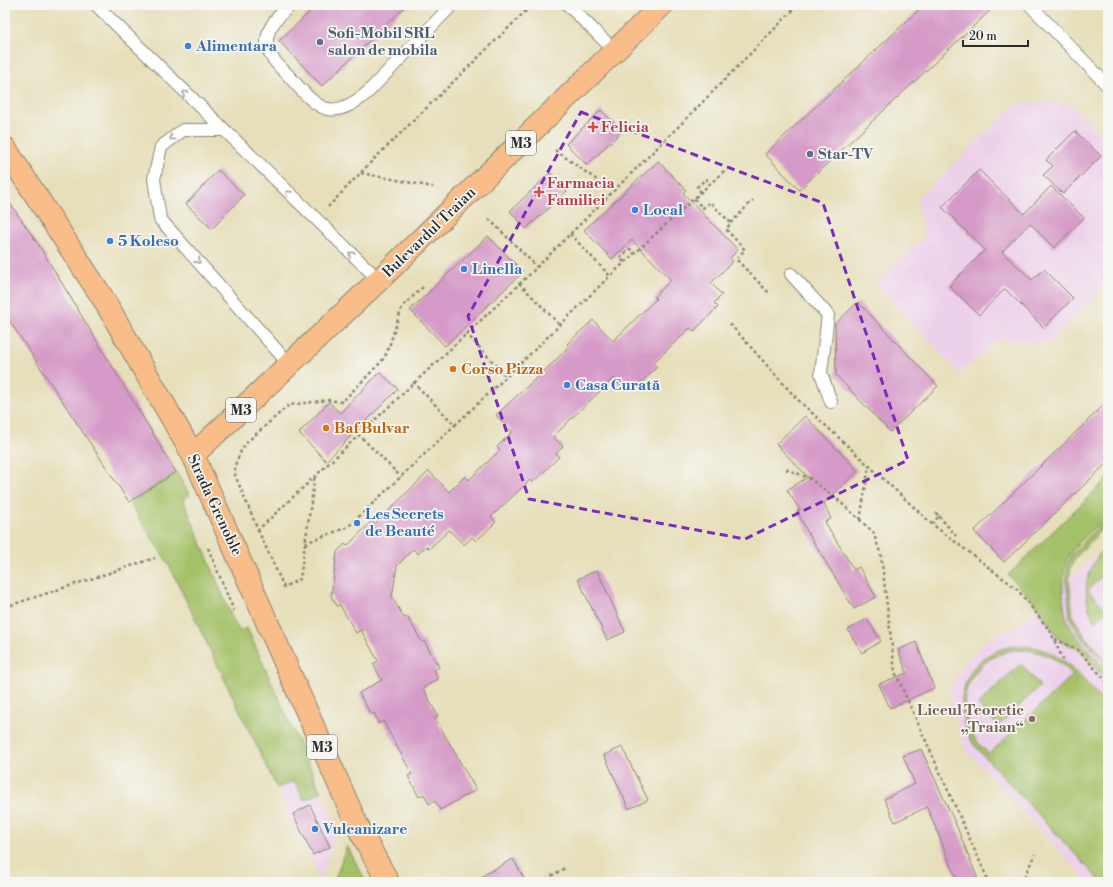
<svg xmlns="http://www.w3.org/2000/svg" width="1113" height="887" font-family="'Libre Bodoni',serif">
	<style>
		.built { fill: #edd0e9 }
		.green { fill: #a5c168; stroke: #68764a; fill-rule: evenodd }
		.building { fill: #d69ac8 }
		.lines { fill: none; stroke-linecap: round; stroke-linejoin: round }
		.service-casing { stroke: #888572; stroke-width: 14 }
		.primary-casing { stroke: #888572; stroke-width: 24 }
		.trunk-casing { stroke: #888572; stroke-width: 24 }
		.path { stroke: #888572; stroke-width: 2.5; stroke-dasharray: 3 3; stroke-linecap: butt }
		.service { stroke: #fff; stroke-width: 12 }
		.primary { stroke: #f8bd89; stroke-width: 22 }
		.trunk { stroke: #f8bd89; stroke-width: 22 }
		.oneway { stroke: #a0a0a0 }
		.marked { fill: none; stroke: #7b2cbf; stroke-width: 3; stroke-dasharray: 8 5; stroke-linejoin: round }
		.service-dot { fill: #5c6f8a; stroke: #f6f6f2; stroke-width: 1.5 }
		.shop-dot { fill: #3f7fe0; stroke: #f6f6f2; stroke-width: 1.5 }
		.health-dot { fill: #e0444e; stroke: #f6f6f2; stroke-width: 1.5 }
		.food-dot { fill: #e8710a; stroke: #f6f6f2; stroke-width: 1.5 }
		.education-dot { fill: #8d6e63; stroke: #f6f6f2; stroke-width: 1.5 }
		.labels { text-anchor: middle; stroke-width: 3.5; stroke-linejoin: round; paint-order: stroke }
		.shield { fill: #f6f6f2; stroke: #686867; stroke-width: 1 }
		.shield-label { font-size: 14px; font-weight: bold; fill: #2b2b2b }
		.service-label { font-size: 15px; font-weight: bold; fill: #4e5e75; stroke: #f6f6f2; text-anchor: start }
		.shop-label { font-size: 15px; font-weight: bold; fill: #366cbe; stroke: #f6f6f2; text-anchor: start }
		.health-label { font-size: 15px; font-weight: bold; fill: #be3a42; stroke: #f6f6f2; text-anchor: start }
		.street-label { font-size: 15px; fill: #2b2b2b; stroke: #f6f6f2 }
		.food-label { font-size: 15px; font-weight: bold; fill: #c56008; stroke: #f6f6f2; text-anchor: start }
		.education-label { font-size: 15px; font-weight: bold; fill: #785e54; stroke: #f6f6f2; text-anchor: end }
	</style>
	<rect width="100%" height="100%" fill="#f6f6f2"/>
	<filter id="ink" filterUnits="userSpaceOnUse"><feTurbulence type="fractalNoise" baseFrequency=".025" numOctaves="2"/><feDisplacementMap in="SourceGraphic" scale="8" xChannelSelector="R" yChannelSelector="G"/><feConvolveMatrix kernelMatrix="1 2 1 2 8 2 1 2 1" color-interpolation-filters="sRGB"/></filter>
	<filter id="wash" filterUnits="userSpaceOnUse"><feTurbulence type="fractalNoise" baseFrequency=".012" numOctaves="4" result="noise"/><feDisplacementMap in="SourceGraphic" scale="16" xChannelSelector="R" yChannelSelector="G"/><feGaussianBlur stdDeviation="0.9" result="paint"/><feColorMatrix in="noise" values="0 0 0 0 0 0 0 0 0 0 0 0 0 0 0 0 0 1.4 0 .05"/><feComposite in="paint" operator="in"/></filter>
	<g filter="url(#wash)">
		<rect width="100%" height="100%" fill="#e6dfba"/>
		<!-- built -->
		<g class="built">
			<path d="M1016,103H1069L1108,140V282L1049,344L997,340L960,374L875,284L924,236L917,199Z"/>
			<path d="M1108,544V882H1088L964,748L948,690L965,662L993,635L1018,626Z"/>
			<path d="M294,780L304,800L321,792L337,826L321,882L277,788Z"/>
		</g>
		<!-- green -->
		<g class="green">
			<path d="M176,472L190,495L183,499L231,615L239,631L247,628L321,792L304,800L294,781L277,788L169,565L129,502Z"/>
			<path d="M1108,478V515C1096,527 1082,538 1071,552C1060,567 1061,610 1070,626C1080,643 1095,657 1108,671V682L1079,649L1060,641L1035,603L1008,575Z"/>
			<path d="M1108,517V522L1075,558L1071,567L1069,579L1073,617L1087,639L1108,663V667L1079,634L1070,618L1066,578L1068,564L1072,554Z"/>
			<path d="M1108,544V576L1105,573L1088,590L1107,611L1095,622C1079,593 1086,567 1108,544Z"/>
			<path d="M1016,646C1060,644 1081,678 1108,707V882H1101L974,745C948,704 964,652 1016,646ZM1014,650C1038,649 1057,657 1073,675L989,754C948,719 960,660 1014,650Z"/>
			<path d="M1021,664L1040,686L998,726L978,704Z"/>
			<path d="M347,846L366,882H334Z"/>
		</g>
		<g id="blocks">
			<!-- building -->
			<g class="building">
				<path d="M317,5H407L322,86L279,41Z"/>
				<path d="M924,5H996L799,190L765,154Z"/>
				<path d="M601,110L622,131L587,165L566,144Z"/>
				<path d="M1075,131L1101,156L1063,194L1043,175L1053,166L1046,160Z"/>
				<path d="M658,161L686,190L683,193L738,250L730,258L733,261L711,283L722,295L714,303L718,307L694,331L690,328L653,363L657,367L636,388L632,383L625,390L614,378L577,413L553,437L563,446L556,454L559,457L532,483L530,480L491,517L496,522L476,541L472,537L464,545L449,530L429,549L426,546L418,554L413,549L397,566L392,597L404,618L407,616L422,642L424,641L439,667L434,670L438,679L423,688L438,716L435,718L476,790L440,810L435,801L429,804L424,794L419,797L408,776L412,774L383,721L379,724L374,713L371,715L359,693L382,680L373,664L378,661L361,630L356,633L340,605L337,606L331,596L337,552L345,544L347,546L372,521L375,524L429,471L449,492L465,476L469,480L500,450L497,447L512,432L496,415L554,362L569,346L567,344L593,320L613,341L656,299L654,297L671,280L632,240L612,259L584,230Z"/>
				<path d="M218,170L244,195L212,229L186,204Z"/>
				<path d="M979,170L1024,214L1051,186L1084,218L1054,248L1030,223L1002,252L1032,280L1044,269L1073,298L1044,328L1005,289L979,315L949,286L985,250L942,207Z"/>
				<path d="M550,173L567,191L526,229L510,211Z"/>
				<path d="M5,196L40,247L176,472L129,502L5,314Z"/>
				<path d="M488,236L523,272L445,346L410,310Z"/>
				<path d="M858,302L938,386L890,432L836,375L835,324Z"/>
				<path d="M380,372L398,389L326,461L299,433L329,402L340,413Z"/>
				<path d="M1108,401V462L1004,562L974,531Z"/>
				<path d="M805,416L858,471L824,503L831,519L825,522L854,570L859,567L876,597L854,609L807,531L797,511L800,510L787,490L808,477L776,444Z"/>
				<path d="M597,570L625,632L607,640L578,579Z"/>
				<path d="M867,619L881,641L862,653L848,630Z"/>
				<path d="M916,642L934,688L890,708L879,684L907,673L898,650Z"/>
				<path d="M622,747L648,800L629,809L604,755Z"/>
				<path d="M921,749L957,827L979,882H958L927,807L895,822L884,799L915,784L903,756Z"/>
				<path d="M310,805L330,847L313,855L293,814Z"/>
				<path d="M513,859L526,882H471Z"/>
			</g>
		</g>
	</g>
	<g filter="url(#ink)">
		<use href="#blocks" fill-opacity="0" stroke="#888572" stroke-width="1"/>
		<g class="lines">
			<defs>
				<g id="service">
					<path d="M96,5L379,280"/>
					<path d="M290,5C280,15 266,27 267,43C268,57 279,66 288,75C316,106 328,125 367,93L452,5"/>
					<path d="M568,5L615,51"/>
					<path d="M1030,5L1108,86"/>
					<path d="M223,130H183L161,147L154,179L160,219L290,365"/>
					<path d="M791,274L828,315L821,373L831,402"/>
				</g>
				<path id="primary" d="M5,148L104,300L193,455"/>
				<path id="trunk" d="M388,882L357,825L193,455L379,280L662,5"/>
			</defs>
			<!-- service casing -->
			<use href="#service" class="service-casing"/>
			<!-- primary casing -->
			<use href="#primary" class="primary-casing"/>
			<!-- trunk casing -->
			<use href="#trunk" class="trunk-casing"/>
			<!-- path -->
			<g class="path">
				<path d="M1108,52L1106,54L1108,57"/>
				<path d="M555,150L597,180"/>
				<path d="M361,173L433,187"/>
				<path d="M701,192L697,187L706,179L710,183"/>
				<path d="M694,199L703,208L710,202L731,223L726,229L745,250L736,259L769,293"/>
				<path d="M328,207L370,163L532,5"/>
				<path d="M489,219L537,267"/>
				<path d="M731,223L753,200"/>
				<path d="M570,234L610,276L725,170"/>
				<path d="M624,262L620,258L630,249L634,254"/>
				<path d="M519,283L560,325"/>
				<path d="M423,287L402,307L387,353L381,362L342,402L329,400L289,405L248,441L241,451L235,465V475L258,530L529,275L682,123L798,5"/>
				<path d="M730,324L797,399L932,524L1017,589L1050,631L1064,662"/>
				<path d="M466,333L507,377"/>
				<path d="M413,382L455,425L521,363L610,276"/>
				<path d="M358,434L401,477"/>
				<path d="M786,469L809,478L837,499L873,532L881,555L895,672L989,882"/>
				<path d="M939,516L956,536"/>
				<path d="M860,520L869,466"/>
				<path d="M932,524L939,516L935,512"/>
				<path d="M258,530L284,587L300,579L315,475"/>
				<path d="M305,543L348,527L455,425"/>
				<path d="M208,548L234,611"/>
				<path d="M5,607L155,558"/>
				<path d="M1055,639L1078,650L1108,683"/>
				<path d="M541,882L565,868"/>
				<path d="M1022,882L1035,854"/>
			</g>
			<!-- service -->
			<use href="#service" class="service"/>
			<!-- primary -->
			<use href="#primary" class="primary"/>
			<!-- trunk -->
			<use href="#trunk" class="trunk"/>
		</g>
		<!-- one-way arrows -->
		<defs><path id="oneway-chevron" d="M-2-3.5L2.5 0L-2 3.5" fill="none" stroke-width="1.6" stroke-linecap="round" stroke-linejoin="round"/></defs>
		<g class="oneway">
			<use href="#oneway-chevron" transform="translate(185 93) rotate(-135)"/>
			<use href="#oneway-chevron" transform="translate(172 138) rotate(142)"/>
			<use href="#oneway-chevron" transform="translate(288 193) rotate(-136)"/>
			<use href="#oneway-chevron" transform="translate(351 254) rotate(-136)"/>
			<use href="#oneway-chevron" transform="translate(198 261) rotate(48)"/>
		</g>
	</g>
	<!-- marked area -->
	<path class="marked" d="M581,112L823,203L908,460L745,539L529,499L468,316Z"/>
	<!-- markers -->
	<g class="service-dot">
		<circle cx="320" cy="42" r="4"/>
		<circle cx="810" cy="154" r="4"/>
	</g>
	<g class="shop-dot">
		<circle cx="188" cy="46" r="4"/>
		<circle cx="635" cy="210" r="4"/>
		<circle cx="110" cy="241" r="4"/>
		<circle cx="464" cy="269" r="4"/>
		<circle cx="567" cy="385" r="4"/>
		<circle cx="357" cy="523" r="4"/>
		<circle cx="315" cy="829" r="4"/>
	</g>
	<g class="health-dot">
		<path d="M591 121h4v4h4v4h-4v4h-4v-4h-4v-4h4z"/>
		<path d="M537 186h4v4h4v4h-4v4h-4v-4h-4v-4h4z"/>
	</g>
	<g class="food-dot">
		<circle cx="453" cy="369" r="4"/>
		<circle cx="326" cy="428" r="4"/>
	</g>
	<circle class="education-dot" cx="1032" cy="719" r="4"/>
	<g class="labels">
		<!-- shield labels -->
		<g class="shield">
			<rect x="506" y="131" width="30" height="24" rx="3"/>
			<rect x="226" y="398" width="30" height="24" rx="3"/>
			<rect x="307" y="735" width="30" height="24" rx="3"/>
		</g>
		<g class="shield-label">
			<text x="521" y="148">M3</text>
			<text x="241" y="415">M3</text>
			<text x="322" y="752">M3</text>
		</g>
		<!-- service labels -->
		<g class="service-label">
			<text x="328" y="38">Sofi-Mobil SRL<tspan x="328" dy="17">salon de mobila</tspan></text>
			<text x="818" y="159">Star-TV</text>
		</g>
		<!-- shop labels -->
		<g class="shop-label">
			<text x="196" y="51">Alimentara</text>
			<text x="643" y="215">Local</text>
			<text x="118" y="246">5 Koleso</text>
			<text x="472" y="274">Linella</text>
			<text x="575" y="390">Casa Curată</text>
			<text x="365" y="519">Les Secrets<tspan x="365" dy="17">de Beauté</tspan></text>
			<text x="323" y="834">Vulcanizare</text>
		</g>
		<!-- health labels -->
		<g class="health-label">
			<text x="601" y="132">Felicia</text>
			<text x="547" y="188">Farmacia<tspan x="547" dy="17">Familiei</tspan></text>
		</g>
		<!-- street labels -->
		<g class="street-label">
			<text transform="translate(429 232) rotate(-44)" y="5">Bulevardul Traian</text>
			<text transform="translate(215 505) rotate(65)" y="5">Strada Grenoble</text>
		</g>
		<!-- food labels -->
		<g class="food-label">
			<text x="461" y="374">Corso Pizza</text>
			<text x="334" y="433">Baf Bulvar</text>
		</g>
		<!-- education labels -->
		<g class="education-label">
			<text x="1024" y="715">Liceul Teoretic<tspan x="1024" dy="17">„Traian“</tspan></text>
		</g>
	</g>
	<!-- margin -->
	<rect width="1113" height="887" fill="none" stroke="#f6f6f2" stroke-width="20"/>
	<!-- scale -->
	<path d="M963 40v6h65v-6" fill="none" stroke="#2b2b2b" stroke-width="2"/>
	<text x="969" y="40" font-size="12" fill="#2b2b2b" stroke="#f6f6f2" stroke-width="3" paint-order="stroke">20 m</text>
</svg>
